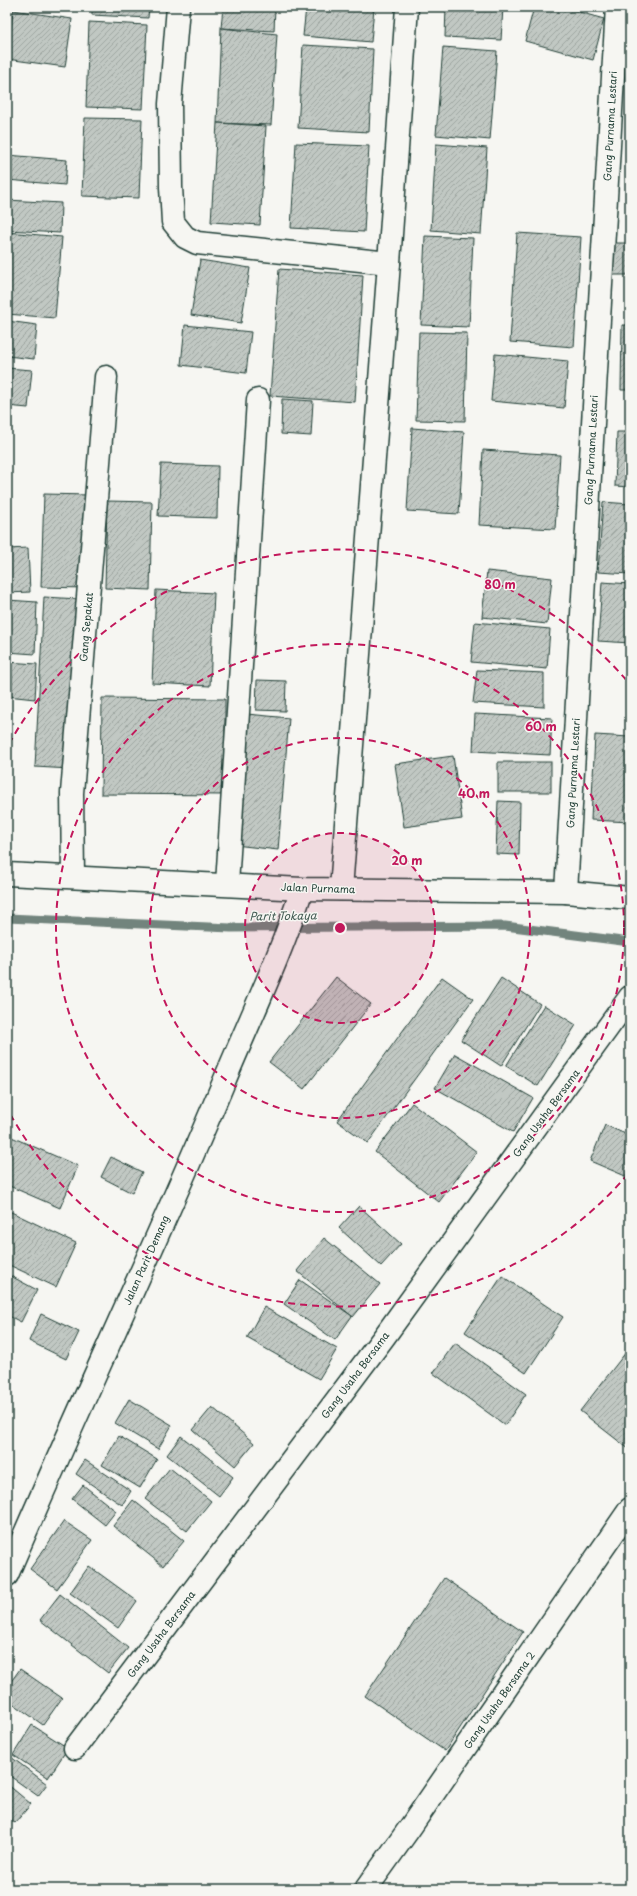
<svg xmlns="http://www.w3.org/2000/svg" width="637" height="1896" font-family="'Playpen Sans',sans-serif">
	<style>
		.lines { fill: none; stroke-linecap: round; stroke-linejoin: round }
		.stream { stroke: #72847d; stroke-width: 9 }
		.building { fill: url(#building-hatch); stroke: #1f3d34 }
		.minor-casing { stroke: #1f3d34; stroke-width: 25 }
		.minor { stroke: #f6f6f2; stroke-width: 22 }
		.ring { fill: none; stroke: #c2185b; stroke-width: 2; stroke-dasharray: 7 5 }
		.labels { text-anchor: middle; stroke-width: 3; stroke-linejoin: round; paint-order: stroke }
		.street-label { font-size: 10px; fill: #1f3d34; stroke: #f6f6f2 }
		.water-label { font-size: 11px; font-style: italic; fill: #425a52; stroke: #f6f6f2 }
		.centre { fill: #c2185b; stroke: #f6f6f2; stroke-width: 2 }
		.ring-label { font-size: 12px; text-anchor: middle; font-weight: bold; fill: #c2185b; stroke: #f6f6f2; stroke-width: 3; stroke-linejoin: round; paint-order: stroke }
	</style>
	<defs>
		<pattern id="building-hatch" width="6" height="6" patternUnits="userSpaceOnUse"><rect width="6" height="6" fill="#c1c8c3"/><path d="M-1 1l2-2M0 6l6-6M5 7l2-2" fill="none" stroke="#9ca49f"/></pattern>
	</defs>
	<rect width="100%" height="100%" fill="#f6f6f2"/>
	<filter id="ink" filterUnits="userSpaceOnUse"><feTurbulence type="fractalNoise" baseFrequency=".025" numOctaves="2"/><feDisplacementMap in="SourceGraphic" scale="8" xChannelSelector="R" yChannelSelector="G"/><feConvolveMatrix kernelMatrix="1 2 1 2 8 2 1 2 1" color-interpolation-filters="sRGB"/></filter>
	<g filter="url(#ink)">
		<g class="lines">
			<!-- stream -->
			<path class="stream" d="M7,918L231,928L505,926L630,942"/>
		</g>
		<!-- building -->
		<g class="building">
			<path d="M92,7H149L148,18L92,15Z"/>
			<path d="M223,7H275L274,31L221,28Z"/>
			<path d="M306,7H374L371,42L303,36Z"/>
			<path d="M446,7H503L501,40L445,37Z"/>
			<path d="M534,7H561L604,19L593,60L525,41Z"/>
			<path d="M13,10L72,19L65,67L7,59Z"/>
			<path d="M89,22L147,25L143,109L86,107Z"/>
			<path d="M221,28L277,34L271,125L217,123Z"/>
			<path d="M303,45L373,49L369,132L298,128Z"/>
			<path d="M443,47L497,51L490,140L436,135Z"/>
			<path d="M85,118L142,119L139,198L82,196Z"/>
			<path d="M217,123L266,126L260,225L211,222Z"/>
			<path d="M296,143L369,146L364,232L291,228Z"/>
			<path d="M436,144L487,148L481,234L431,230Z"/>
			<path d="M7,155L67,160L65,185L7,180Z"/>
			<path d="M7,200L61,203L60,233L7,230Z"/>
			<path d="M7,232L62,237L55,318L7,314Z"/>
			<path d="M517,233L581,237L574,347L510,342Z"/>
			<path d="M425,236L473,238L469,327L421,325Z"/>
			<rect x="610" y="243" width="20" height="32"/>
			<path d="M200,260L250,268L241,323L191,315Z"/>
			<path d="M279,269L363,275L355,402L270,396Z"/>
			<path d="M7,321L37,325L34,359L7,356Z"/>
			<path d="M185,325L251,332L246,373L181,365Z"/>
			<path d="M622,325H630V390H621Z"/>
			<path d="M419,332L467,333L465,421L416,420Z"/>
			<path d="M495,354L568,361L564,408L491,401Z"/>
			<path d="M7,368L32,370L28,408L7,406Z"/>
			<path d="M282,399L313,401L311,436L281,434Z"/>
			<path d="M412,428L464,432L459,514L407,511Z"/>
			<path d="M617,432H630V487L615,486Z"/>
			<path d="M483,450L560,455L555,529L479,525Z"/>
			<path d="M161,464L218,466L217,518L158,516Z"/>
			<path d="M44,494L88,495L85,588L41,587Z"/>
			<path d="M107,501L152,502L150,590L105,588Z"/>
			<path d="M603,502L630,504V574L598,572Z"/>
			<path d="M28,548L30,592L7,593V549Z"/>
			<path d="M487,571L552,578L547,624L482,617Z"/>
			<path d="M602,582L630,584V643L598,641Z"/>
			<path d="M156,590L214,593L210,686L152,683Z"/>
			<path d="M44,597L79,599L70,769L35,767Z"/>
			<path d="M7,600L37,602L35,654L7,652Z"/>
			<path d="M475,622L550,629L547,669L471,662Z"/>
			<path d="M7,662L37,664L35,699L7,696Z"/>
			<path d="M477,670L544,673V707L473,703Z"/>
			<path d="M257,680L286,681L285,711L256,710Z"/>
			<path d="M102,698L225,699V795L101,794Z"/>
			<path d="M247,714L289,718L278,850L235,845Z"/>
			<path d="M475,714L552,718L550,755L473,751Z"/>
			<path d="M595,735L630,737V822L591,820Z"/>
			<path d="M453,756L462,819L404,827L395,764Z"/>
			<rect x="498" y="762" width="53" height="30"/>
			<path d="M498,801L520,802L519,855L496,854Z"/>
			<path d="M336,977L371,1004L304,1089L269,1062Z"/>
			<path d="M442,977L473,999L368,1143L337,1121Z"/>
			<path d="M501,978L540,1004L501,1066L461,1040Z"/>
			<path d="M544,1005L576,1025L538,1086L506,1066Z"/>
			<path d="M455,1054L533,1098L513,1132L435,1088Z"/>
			<path d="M412,1103L477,1152L439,1202L375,1152Z"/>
			<path d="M605,1125L630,1136V1178L590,1161Z"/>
			<path d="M7,1135L78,1166L60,1208L7,1185Z"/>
			<path d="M111,1157L142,1172L132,1193L101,1177Z"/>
			<path d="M359,1206L401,1244L381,1266L339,1228Z"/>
			<path d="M7,1210L76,1243L56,1287L7,1264Z"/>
			<path d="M324,1238L380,1284L353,1317L297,1271Z"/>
			<path d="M7,1274L37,1290L21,1322L7,1315Z"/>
			<path d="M502,1276L563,1317L526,1373L465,1332Z"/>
			<path d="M300,1280L352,1316L335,1340L284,1304Z"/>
			<path d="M264,1307L337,1349L319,1379L247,1338Z"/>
			<path d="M41,1314L79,1332L66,1359L29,1341Z"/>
			<path d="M455,1343L526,1394L505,1425L433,1373Z"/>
			<path d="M630,1347V1450L580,1411Z"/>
			<path d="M129,1399L172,1425L158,1449L115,1423Z"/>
			<path d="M212,1407L254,1443L235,1466L193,1430Z"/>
			<path d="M119,1436L157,1459L140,1488L102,1465Z"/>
			<path d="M181,1436L233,1477L219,1496L167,1455Z"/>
			<path d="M85,1460L131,1491L122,1505L76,1474Z"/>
			<path d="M170,1468L211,1501L187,1531L145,1499Z"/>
			<path d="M83,1485L116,1511L105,1525L72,1499Z"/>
			<path d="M133,1500L184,1541L163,1566L113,1526Z"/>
			<path d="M64,1521L92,1540L57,1589L30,1569Z"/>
			<path d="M89,1566L137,1601L118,1628L70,1593Z"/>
			<path d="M444,1578L523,1632L445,1751L365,1696Z"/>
			<path d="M60,1594L128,1648L108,1673L40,1620Z"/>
			<path d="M20,1669L62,1698L43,1725L7,1699V1687Z"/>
			<path d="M32,1725L68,1748L48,1778L13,1755Z"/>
			<path d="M7,1754L47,1784L38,1796L7,1774Z"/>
			<path d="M7,1784L31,1804L15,1823L7,1817Z"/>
		</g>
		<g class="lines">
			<defs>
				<g id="minor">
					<path d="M178,7L170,104L171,187L173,222L185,237L197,243L389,263"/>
					<path d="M7,874L302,889L566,892L630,898"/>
					<path d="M73,876L72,793L106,377"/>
					<path d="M227,884L258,400"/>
					<path d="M341,889L389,263L407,7"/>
					<path d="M566,892L617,7"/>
					<path d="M7,1575C77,1411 154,1249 223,1084C250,1019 281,955 302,889"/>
					<path d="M75,1748L384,1337L630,997"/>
					<path d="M366,1889L409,1829L630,1509"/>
				</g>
			</defs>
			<!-- minor casing -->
			<use href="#minor" class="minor-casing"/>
			<!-- minor -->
			<use href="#minor" class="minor"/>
		</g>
	</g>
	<!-- distance rings -->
	<circle cx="340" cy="928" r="95" fill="#c2185b" fill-opacity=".12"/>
	<g class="ring">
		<circle cx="340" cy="928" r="95"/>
		<circle cx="340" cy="928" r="190"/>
		<circle cx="340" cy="928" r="284"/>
		<path d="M628 1174A379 379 0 0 1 9 1112M9 744A379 379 0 0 1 628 682"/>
	</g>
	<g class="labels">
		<!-- street labels -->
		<g class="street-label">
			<text transform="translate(610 126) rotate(-87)" y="4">Gang Purnama Lestari</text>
			<text transform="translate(591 450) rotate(-87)" y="4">Gang Purnama Lestari</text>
			<text transform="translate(86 627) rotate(-85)" y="4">Gang Sepakat</text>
			<text transform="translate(573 773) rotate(-87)" y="4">Gang Purnama Lestari</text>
			<text transform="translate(318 888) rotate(2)" y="4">Jalan Purnama</text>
			<text transform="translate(546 1113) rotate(-54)" y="4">Gang Usaha Bersama</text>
			<text transform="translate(146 1260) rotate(-66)" y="4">Jalan Parit Demang</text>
			<text transform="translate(355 1375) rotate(-53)" y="4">Gang Usaha Bersama</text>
			<text transform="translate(161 1634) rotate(-53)" y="4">Gang Usaha Bersama</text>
			<text transform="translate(499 1700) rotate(-55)" y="4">Gang Usaha Bersama 2</text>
		</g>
		<!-- water labels -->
		<g class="water-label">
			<text transform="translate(283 916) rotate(-1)" y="4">Parit Tokaya</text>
		</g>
	</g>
	<circle cx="340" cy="928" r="6" class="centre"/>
	<g class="ring-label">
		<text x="500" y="589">80 m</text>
		<text x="541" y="731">60 m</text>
		<text x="474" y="798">40 m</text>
		<text x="407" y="865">20 m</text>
	</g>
	<!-- margin -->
	<rect width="637" height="1896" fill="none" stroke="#f6f6f2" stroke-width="24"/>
	<rect x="12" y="12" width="613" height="1872" fill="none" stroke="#1f3d34" stroke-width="1.5" filter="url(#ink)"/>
</svg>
